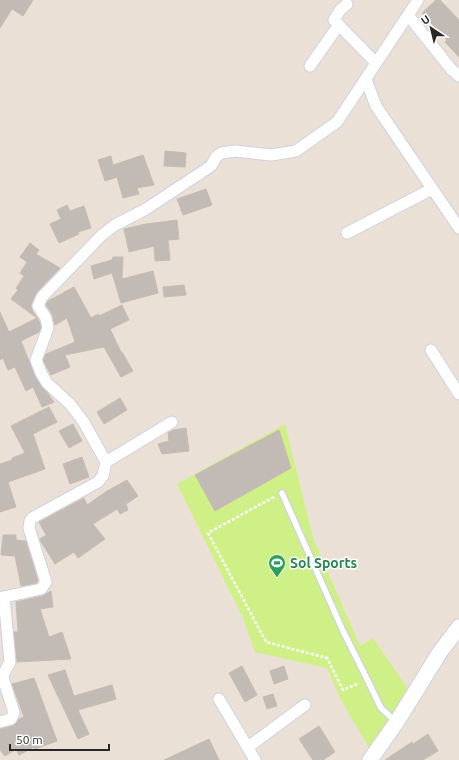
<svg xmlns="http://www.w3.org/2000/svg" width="459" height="760" font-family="Ubuntu,sans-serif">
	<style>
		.pitch { fill: #cff087 }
		.building { fill: #c2bab4; stroke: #c6bcb0 }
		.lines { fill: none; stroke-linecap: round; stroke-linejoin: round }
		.lane-casing { stroke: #ccd2e2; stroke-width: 8 }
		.street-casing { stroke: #ccd2e2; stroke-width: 13 }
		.secondary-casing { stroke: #ccd2e2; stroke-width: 17 }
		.path { stroke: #fff; stroke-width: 2.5; stroke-dasharray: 3 2; stroke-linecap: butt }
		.lane { stroke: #fff; stroke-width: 5.5 }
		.street { stroke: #fff; stroke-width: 11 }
		.secondary { stroke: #fff; stroke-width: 15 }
		.labels { text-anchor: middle; stroke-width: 3; stroke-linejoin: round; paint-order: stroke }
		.leisure-label { font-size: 14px; font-weight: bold; fill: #27864d; stroke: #fff; text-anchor: start }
	</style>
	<rect width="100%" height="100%" fill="#ebe0d6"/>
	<!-- pitch -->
	<path class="pitch" d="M285,424L313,538L360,646L373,638L410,692L370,749L342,702L327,668L255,652L243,618L177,484Z"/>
	<!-- building -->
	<g class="building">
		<path d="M0,0H33L23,16L12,9L0,28Z"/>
		<path d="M436,0H440L459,20V57L445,42L447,40L422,13Z"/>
		<path d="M165,151L186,153L185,167L164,166Z"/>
		<path d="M143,155L154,185L137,188L139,194L123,198L117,177L105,181L98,160L111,156L113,165Z"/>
		<path d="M206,189L212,205L183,215L177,199Z"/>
		<path d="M67,205L70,211L84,206L91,228L78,232L79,234L59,243L50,224L61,219L57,210Z"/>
		<path d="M177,220L179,239L168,240L170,260L155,261L154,246L129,252L124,229L146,224Z"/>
		<path d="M30,243L39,250L36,254L60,268L37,292L32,303V310L39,321L41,327L39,332L21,341L35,376L54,402L42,407L33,387L26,391L15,367L8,370L3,358L0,360V312L9,332L37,318L11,299L18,290L16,288L24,276L20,273L27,262L20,257Z"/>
		<path d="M113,257H123L122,279L153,271L158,293L121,303L112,273L94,279L91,266L112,260Z"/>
		<path d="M184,285L186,295L164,297L163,287Z"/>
		<path d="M74,287L91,318L98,314L99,316L122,305L129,320L110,329L121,352H122L133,371L121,377L104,347L65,355L70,367L51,375L43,360L46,354L75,342L67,318L55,325L52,314L46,305L48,301Z"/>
		<path d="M120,398L127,410L104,424L97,412Z"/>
		<path d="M49,407L57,422L33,434L45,469L8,482L16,507L0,512V464L12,460V458L25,453L11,426Z"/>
		<path d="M73,424L82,441L69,448L59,431Z"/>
		<path d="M186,428L189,451L162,454L158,444L169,441L168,433L173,430Z"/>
		<path d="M279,430L291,468L215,511L195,475Z"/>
		<path d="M82,457L89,477L70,484L63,464Z"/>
		<path d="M127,480L138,496L126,504L128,510L120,514L117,509L93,524L105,539L78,558L74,552L55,564L40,540V539L46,535L39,522L84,498L87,505L107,491Z"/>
		<path d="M3,535H16V540L26,541L38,581L37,583L21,586L15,556L1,555Z"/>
		<path d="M51,591L53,607L40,609L49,637L62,632L71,659L17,662L14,632H18L16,602L42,596Z"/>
		<path d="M242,666L257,695L245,702L229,673Z"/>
		<path d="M284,666L288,679L274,684L270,671Z"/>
		<path d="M65,670L74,696L112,685L116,699L78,710L89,734L78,739L48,675Z"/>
		<path d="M34,678L57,741L35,749L34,747L19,755L16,749L5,756L0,750V729L13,726L19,719L24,717L12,684Z"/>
		<path d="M273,694L277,706L267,709L263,697Z"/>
		<path d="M319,726L335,752L323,760H313L299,739Z"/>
		<path d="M428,734L438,751L423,760H385L412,742L413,744Z"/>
		<path d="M209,739L219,760H164Z"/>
	</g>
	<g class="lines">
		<defs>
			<path id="lane" d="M282,493L343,631L367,679L381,708L396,722"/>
			<g id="street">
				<path d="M347,4L340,10L334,20L376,63"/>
				<path d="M408,15L451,69L459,76"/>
				<path d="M310,66L338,26"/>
				<path d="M366,80L376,106L459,228"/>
				<path d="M347,233L432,189"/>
				<path d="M431,350L459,394"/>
				<path d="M106,462L172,422"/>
				<path d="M0,598L41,589L46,582L29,528L30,521L32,518L98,482L103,476L106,462L83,421L70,404L47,383L41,373L36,360L48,328L46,318L38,306L42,297L101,236L115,225L146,209L211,166L216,157L221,153L235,151L271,155L296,151L337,122L418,0"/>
				<path d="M219,699L255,760"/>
				<path d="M0,722L11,719L14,713L3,678L4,673L10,662L4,597"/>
				<path d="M248,747L305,705"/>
			</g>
			<path id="secondary" d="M370,760L396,723L440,652L459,627"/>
		</defs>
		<!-- lane casing -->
		<use href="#lane" class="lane-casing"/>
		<!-- street casing -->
		<use href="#street" class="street-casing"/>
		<!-- secondary casing -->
		<use href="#secondary" class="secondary-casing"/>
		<!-- path -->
		<path class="path" d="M274,497L208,533L266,642L327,658L343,690L359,683"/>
		<!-- lane -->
		<use href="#lane" class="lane"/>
		<!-- street -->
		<use href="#street" class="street"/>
		<!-- secondary -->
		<use href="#secondary" class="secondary"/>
	</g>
	<!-- icons -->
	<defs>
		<symbol id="stadium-pin" viewBox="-11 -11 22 30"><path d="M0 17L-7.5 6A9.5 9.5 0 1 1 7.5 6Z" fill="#2e9e5b" stroke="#fff"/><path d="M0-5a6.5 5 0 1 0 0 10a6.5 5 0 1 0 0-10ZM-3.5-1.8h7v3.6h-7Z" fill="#fff"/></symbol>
	</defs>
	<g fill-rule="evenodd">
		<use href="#stadium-pin" x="267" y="553" width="20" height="27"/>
	</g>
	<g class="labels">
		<!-- leisure labels -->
		<g class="leisure-label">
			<text x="290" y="568">Sol Sports</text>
		</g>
	</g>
	<!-- north arrow -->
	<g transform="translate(431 28) rotate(325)" stroke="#ffffff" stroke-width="3" paint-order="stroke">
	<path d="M0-3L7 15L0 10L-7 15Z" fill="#272727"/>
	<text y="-6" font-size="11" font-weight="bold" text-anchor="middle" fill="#272727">U</text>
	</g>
	<!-- scale -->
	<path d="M10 744v6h99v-6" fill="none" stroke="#272727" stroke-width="2"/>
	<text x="16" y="744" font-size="12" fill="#272727" stroke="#ffffff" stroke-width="3" paint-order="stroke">50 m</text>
</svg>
